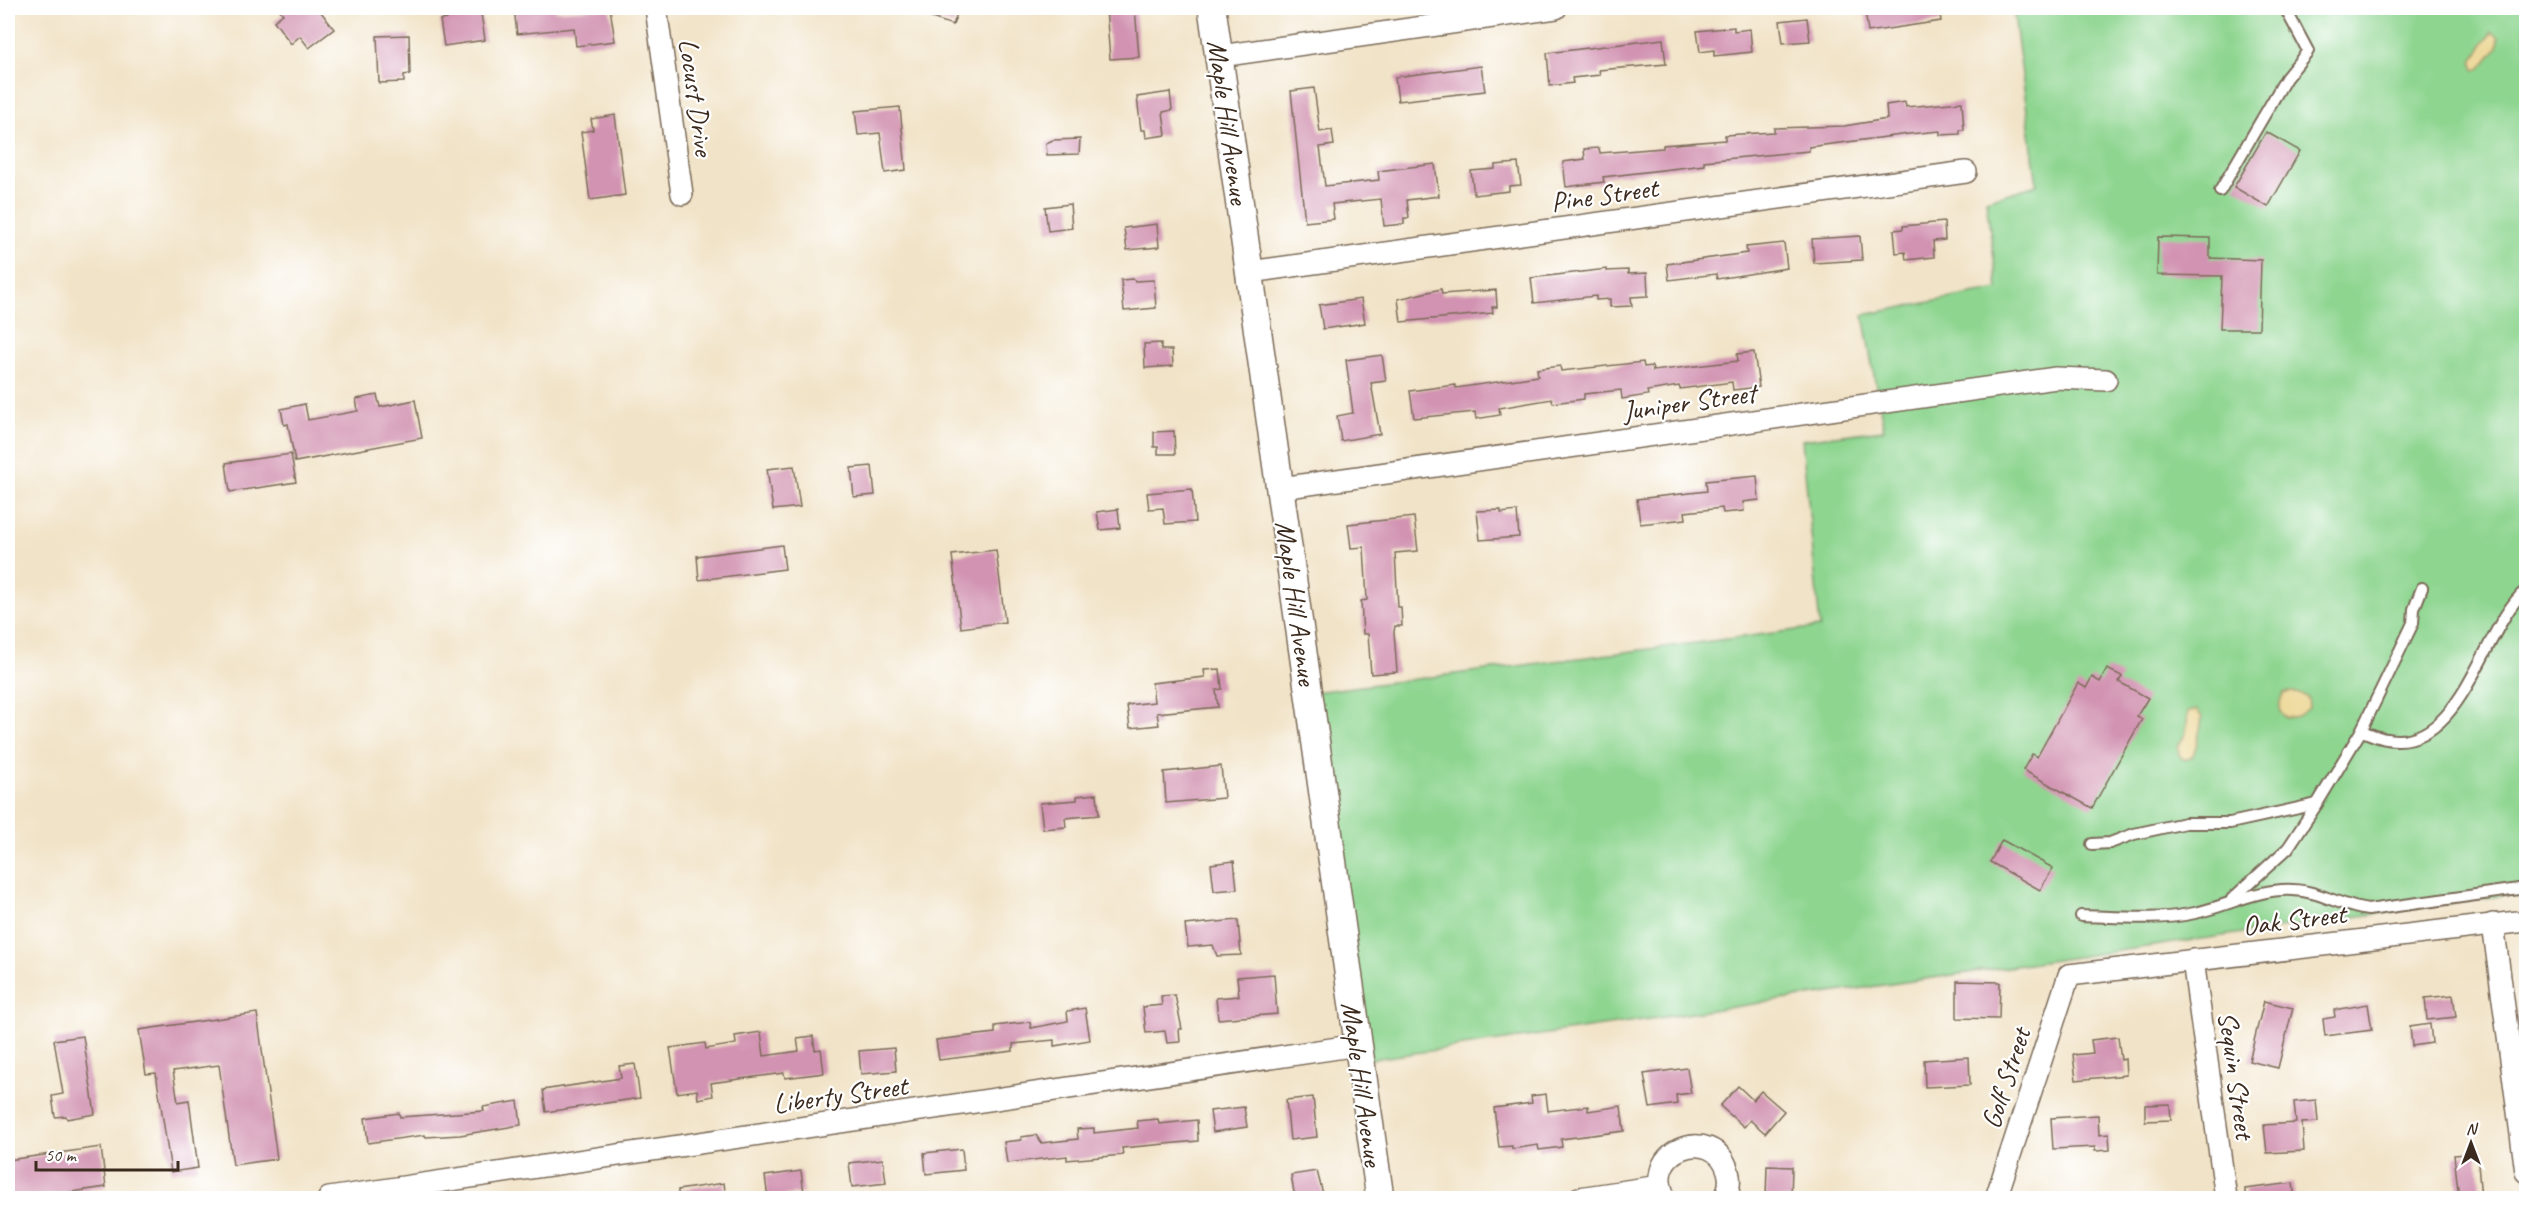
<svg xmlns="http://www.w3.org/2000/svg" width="2534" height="1206" font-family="Caveat,sans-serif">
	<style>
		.green { fill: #8ed590; stroke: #648057; stroke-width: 1.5 }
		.sand { fill: #eeda9e; stroke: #94825e; stroke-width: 1.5 }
		.building { fill: #d193b1 }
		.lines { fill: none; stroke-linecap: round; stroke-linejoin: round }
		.service-casing { stroke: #7b6b59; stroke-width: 14 }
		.minor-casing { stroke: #7b6b59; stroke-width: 24 }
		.tertiary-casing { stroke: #7b6b59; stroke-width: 30 }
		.service { stroke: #fff; stroke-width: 10 }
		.minor { stroke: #fff; stroke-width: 21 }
		.tertiary { stroke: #fff; stroke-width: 27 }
		.labels { text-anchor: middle; stroke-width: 4.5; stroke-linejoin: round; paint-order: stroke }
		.street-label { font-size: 28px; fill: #3b2a1e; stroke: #fff }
	</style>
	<rect width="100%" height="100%" fill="#fff"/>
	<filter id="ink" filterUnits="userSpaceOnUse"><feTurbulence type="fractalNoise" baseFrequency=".0167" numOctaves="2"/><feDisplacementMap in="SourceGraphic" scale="12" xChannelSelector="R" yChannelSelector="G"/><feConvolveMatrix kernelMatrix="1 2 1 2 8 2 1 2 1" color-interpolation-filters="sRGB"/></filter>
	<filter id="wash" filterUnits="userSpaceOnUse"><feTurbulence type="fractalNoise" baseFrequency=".008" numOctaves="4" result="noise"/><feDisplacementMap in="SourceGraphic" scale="24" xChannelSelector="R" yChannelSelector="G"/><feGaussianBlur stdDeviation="1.35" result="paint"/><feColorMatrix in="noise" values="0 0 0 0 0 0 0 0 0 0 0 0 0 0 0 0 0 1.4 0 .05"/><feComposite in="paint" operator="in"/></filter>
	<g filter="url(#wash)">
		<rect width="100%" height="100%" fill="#f1e3c7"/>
		<!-- green -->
		<path class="green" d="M2013,8H2526V892L1360,1061L1315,692L1820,627L1802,440L1884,430L1863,315L1998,289L1986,200L2037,185Z"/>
		<!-- sand -->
		<g class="sand">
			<path d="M2492,32L2499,37L2498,47L2480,69L2475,70L2472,61Z"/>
			<path d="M2293,692L2308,697L2309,708L2298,716L2286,718C2277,712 2279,701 2284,693Z"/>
			<path d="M2197,709L2202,718C2200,729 2197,748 2192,757L2185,760L2179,755L2178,747L2186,732L2188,712Z"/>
		</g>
		<g id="blocks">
			<!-- building -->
			<g class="building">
				<path d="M278,8H318L334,29L309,48L300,36L291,44L274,21L283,14Z"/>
				<path d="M445,8H468L469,15L481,13L485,40L444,46L440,20L447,19Z"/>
				<path d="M514,8H555L556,11L610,8L615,41L576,46L574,28L517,34Z"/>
				<path d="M910,8H959L953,25L910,11Z"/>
				<path d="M1106,8H1135L1139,57L1110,59Z"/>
				<path d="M1887,8H1939L1941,21L1868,32L1865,10Z"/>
				<path d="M1807,18L1810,41L1783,43L1780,21Z"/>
				<path d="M1734,27V31L1750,29L1752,52L1714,56V50L1700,52L1697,31Z"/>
				<path d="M409,35L410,74L404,75V82L379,83L377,36Z"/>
				<path d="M1663,39L1666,64L1599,70L1600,75L1572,78L1573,83L1550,86L1547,53Z"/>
				<path d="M1481,66L1485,91L1398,101L1395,77Z"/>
				<path d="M1314,88L1320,132L1332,130L1334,145L1320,147L1325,186L1379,180L1378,171L1435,164L1439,196L1407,200L1409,218H1404V224L1384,226L1381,199L1332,204L1334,219L1305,222L1291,91Z"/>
				<path d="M1170,92L1172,110L1163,112L1166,135L1146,138L1145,130H1141L1137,97Z"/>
				<path d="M1905,102L1906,107L1962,102L1964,130H1960V134L1940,135V131L1909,134L1809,147V151L1704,161V165L1603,177L1604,182L1566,187L1563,162L1585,159L1584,149L1599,148L1600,153L1663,148V145L1725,140V135L1774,132V128L1844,126L1887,119L1886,105Z"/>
				<path d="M900,107L906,170L885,173L880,133L858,135L855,111Z"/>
				<path d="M615,115L625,195L590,200L581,132L593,130L591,119Z"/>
				<path d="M2266,132L2300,151L2268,207L2234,187Z"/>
				<path d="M1080,139L1079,154L1047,155L1046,143L1053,140Z"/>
				<path d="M1518,163L1521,185L1509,186V191L1474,195L1471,171L1495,169V165Z"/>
				<path d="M1070,204L1072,228L1048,231L1045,207Z"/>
				<path d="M1944,222L1945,240L1933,241L1934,257L1906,260L1905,252L1896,253L1894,230L1903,229V226Z"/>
				<path d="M1157,224L1159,247L1127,250L1124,228Z"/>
				<path d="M1860,236L1862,260L1814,263L1812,239Z"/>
				<path d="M2158,237L2210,238V258L2261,260L2259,329H2220L2222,276L2157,275Z"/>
				<path d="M1784,243L1787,268L1717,279L1716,274L1669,280L1667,264L1747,253L1746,247Z"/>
				<path d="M1607,269V271L1628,270V274L1647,273L1648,296L1631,297L1632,306L1610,307V299L1596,300V296L1534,303L1531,278Z"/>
				<path d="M1133,279L1135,281L1154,280L1156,308L1124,311L1121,280Z"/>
				<path d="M1441,289L1442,294L1496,290L1497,307H1492L1493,313L1401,322L1398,299Z"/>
				<path d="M1361,299L1365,323L1323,329L1319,305Z"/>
				<path d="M1161,343V350H1172L1173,366L1145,368L1144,344Z"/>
				<path d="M1754,352L1759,387L1733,390L1732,382L1680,389L1679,386L1647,391L1648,395L1622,399L1621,390L1584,394V399L1553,403L1552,399L1499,408L1500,415L1476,419L1475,412L1414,418L1410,391L1455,385L1456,388L1538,376L1537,369L1560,366L1561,371L1643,362L1644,367L1652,366L1653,371L1730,362L1738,361L1737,354Z"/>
				<path d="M1382,355L1386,381L1371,383L1380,434L1341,441L1337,416L1353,413L1346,360Z"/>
				<path d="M377,395L380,407L415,400L422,438L295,462L288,424L284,425L281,409L305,404L308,420L358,411L356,399Z"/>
				<path d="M1174,431L1175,454H1158V447H1154V432Z"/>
				<path d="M291,454L296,482L230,492L226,463Z"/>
				<path d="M794,466L800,507L773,510L767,469Z"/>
				<path d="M872,466L875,495L854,497L851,468Z"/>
				<path d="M1757,476L1759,500L1743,502L1744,511L1723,513L1722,508L1685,512L1686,519L1640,524L1637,499L1707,491L1706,481Z"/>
				<path d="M1192,489L1195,522L1165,524L1163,508L1149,509L1147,493Z"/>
				<path d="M1118,509L1120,528L1100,530L1097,512Z"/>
				<path d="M1501,510V513L1517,511L1519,537L1480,540L1477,511Z"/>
				<path d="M1414,517L1418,551L1395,553L1398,607H1401L1402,626H1395L1394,632L1397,672L1371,674L1368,634H1363L1361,601L1367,600L1364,547L1351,548L1348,524Z"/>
				<path d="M782,545L785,569L699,580L697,556Z"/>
				<path d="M996,550L1005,622L961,628L952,555Z"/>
				<path d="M1220,669L1222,689L1216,690L1218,707L1157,713L1159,725L1130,728L1127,705L1154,702L1152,683L1205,677L1204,670Z"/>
				<path d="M2107,669L2122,676L2119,682L2148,698L2137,716L2142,719L2092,808L2023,770L2032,754L2037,757L2078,683L2086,688L2092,677L2100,682Z"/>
				<path d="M1221,766L1224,798L1166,803L1164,772Z"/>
				<path d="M1097,794L1099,815L1065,818L1066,827L1043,829L1040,803L1077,800V796Z"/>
				<path d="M2002,840L2053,868L2040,890L1990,862Z"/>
				<path d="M1234,861L1237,889L1214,891L1211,864Z"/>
				<path d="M1238,920L1241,955L1217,956L1213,945L1188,947L1185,925Z"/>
				<path d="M1274,974L1277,1014L1218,1019L1216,998L1239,996L1237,977Z"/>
				<path d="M1957,981L2000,982L1999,1019L1957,1018Z"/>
				<path d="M1175,995L1182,1029H1179L1180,1042L1167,1043L1165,1031L1146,1033L1143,1007L1162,1005L1161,996Z"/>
				<path d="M2453,995L2456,1017L2427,1020L2425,998Z"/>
				<path d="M2264,1001L2293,1008L2278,1068L2249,1061Z"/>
				<path d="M2368,1004L2372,1030L2325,1036L2323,1019L2335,1017L2334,1010Z"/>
				<path d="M1085,1008L1090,1040L1054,1046V1040L1013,1044V1051L939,1060L936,1040L995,1033V1026L1030,1022L1031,1028L1068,1021L1067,1011Z"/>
				<path d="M257,1013L277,1159L233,1165L219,1065L173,1071L178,1102L189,1100L198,1168L171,1172L156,1073L146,1074L139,1030Z"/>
				<path d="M2430,1024L2432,1043L2412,1046L2410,1027Z"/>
				<path d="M761,1032L764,1056L799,1051L797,1038L813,1036L815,1050L821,1049L824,1073L785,1078L784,1073L711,1083L713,1096L698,1099L697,1090L677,1093L670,1048L705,1043L706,1049L736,1044L735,1036Z"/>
				<path d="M83,1036L95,1114L67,1119L66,1116L55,1117L52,1096L63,1094L54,1040Z"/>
				<path d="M2118,1037L2121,1060L2125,1059L2126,1075L2076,1080L2073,1055L2093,1053L2091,1040Z"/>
				<path d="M894,1048L896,1071L861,1074L859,1051Z"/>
				<path d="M1969,1057L1970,1085L1925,1087L1924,1060Z"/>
				<path d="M635,1064L640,1098L546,1112L543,1090L621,1078L619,1066Z"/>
				<path d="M1687,1068L1691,1093L1676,1095L1677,1104L1650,1108L1644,1074Z"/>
				<path d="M1738,1086L1753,1100L1761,1091L1784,1111L1765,1133L1750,1120L1744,1127L1720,1106Z"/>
				<path d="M1546,1094L1548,1111L1588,1106V1111L1621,1106L1624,1131L1561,1139L1562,1147L1539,1150L1538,1145L1512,1149V1146L1499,1147L1494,1108L1532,1103L1531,1096Z"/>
				<path d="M1313,1097L1317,1137L1290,1140L1286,1100Z"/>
				<path d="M2316,1100L2318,1122L2302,1123L2304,1151L2267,1153L2264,1125L2296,1123L2294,1102Z"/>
				<path d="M518,1101L521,1125L460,1135L426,1137L425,1135L368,1143L365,1118L399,1113L400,1117L484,1111L483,1107Z"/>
				<path d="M2170,1104L2171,1120L2145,1121V1105Z"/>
				<path d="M1244,1107L1247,1127L1213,1132L1210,1111Z"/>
				<path d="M2098,1115L2099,1135L2109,1134L2110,1150L2095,1151V1147L2053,1149L2051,1118Z"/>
				<path d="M1158,1119L1159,1124L1197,1120L1198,1141L1122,1148L1123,1155L1067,1160V1156L1007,1163L1004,1142L1021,1140V1137L1036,1135L1041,1143L1078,1139L1077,1129L1094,1128V1133L1138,1128L1137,1121Z"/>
				<path d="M101,1147L106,1187L30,1198H8V1160Z"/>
				<path d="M962,1149L964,1170L926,1174L924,1153Z"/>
				<path d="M2477,1153L2481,1198H2459L2454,1155Z"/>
				<path d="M883,1159L886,1183L852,1187L849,1163Z"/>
				<path d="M1767,1166L1792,1167L1791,1198H1766Z"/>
				<path d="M801,1171L804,1193L768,1198L765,1176Z"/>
				<path d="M1317,1171L1324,1198H1295L1291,1175Z"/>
				<path d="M724,1183L726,1198H678V1190Z"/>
				<path d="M2293,1183L2295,1198H2245V1189Z"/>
			</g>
		</g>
	</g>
	<g filter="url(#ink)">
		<use href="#blocks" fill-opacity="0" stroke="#7b6b59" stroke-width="1.5"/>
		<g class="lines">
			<defs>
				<g id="service">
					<path d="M2220,191L2286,78L2308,51L2285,8"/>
					<path d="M2361,731C2369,733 2378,738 2387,739C2462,753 2483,626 2526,590"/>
					<path d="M2092,844L2110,843L2134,834L2185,823H2230L2317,804"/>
					<path d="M2232,899L2288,848L2317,804L2361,731L2392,667L2413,623L2414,609L2422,588"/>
					<path d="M2081,916C2119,917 2158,921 2195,913C2228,906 2259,888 2293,890C2320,891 2342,907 2368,910L2526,888"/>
				</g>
				<g id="minor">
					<path d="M656,8L682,194"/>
					<path d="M1220,56L1556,8"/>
					<path d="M1250,272L1966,172"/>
					<path d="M1281,488L2056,378L2106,380"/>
					<path d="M2493,924L2526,1172"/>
					<path d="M2193,960L2226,1198"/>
					<path d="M329,1198L1358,1045"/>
					<path d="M1579,1198L1660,1186"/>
					<path d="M1665,1198C1640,1150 1714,1123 1728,1171C1731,1181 1729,1190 1725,1198"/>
					<path d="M1996,1198L2069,975L2526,921"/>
				</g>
				<path id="tertiary" d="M1212,8L1380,1198"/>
			</defs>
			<!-- service casing -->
			<use href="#service" class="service-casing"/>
			<!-- minor casing -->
			<use href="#minor" class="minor-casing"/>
			<!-- tertiary casing -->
			<use href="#tertiary" class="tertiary-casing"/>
			<!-- service -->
			<use href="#service" class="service"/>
			<!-- minor -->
			<use href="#minor" class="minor"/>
			<!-- tertiary -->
			<use href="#tertiary" class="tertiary"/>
		</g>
	</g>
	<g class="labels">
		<!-- street labels -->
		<g class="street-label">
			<text transform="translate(697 97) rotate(82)" y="10">Locust Drive</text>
			<text transform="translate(1229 122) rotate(82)" y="10">Maple Hill Avenue</text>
			<text transform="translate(1604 194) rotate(-8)" y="10">Pine Street</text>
			<text transform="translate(1689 401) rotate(-8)" y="10">Juniper Street</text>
			<text transform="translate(1297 603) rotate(82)" y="10">Maple Hill Avenue</text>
			<text transform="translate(2294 919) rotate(-7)" y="10">Oak Street</text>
			<text transform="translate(2237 1075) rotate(82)" y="10">Sequin Street</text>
			<text transform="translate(2005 1078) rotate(-72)" y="10">Golf Street</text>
			<text transform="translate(1363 1084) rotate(82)" y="10">Maple Hill Avenue</text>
			<text transform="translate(840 1094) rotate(-8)" y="10">Liberty Street</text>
		</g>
	</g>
	<!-- margin -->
	<rect width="2534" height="1206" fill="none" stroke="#fff" stroke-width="30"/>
	<!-- north arrow -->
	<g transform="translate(2471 1143)" stroke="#ffffff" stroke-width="4.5" paint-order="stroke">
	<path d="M0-4.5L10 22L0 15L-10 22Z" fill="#3b2a1e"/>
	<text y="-9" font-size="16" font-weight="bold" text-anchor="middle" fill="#3b2a1e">N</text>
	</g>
	<!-- scale -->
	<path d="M36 1161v9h142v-9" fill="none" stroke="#3b2a1e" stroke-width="3"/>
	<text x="45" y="1161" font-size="18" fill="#3b2a1e" stroke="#ffffff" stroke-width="4.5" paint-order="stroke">50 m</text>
</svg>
